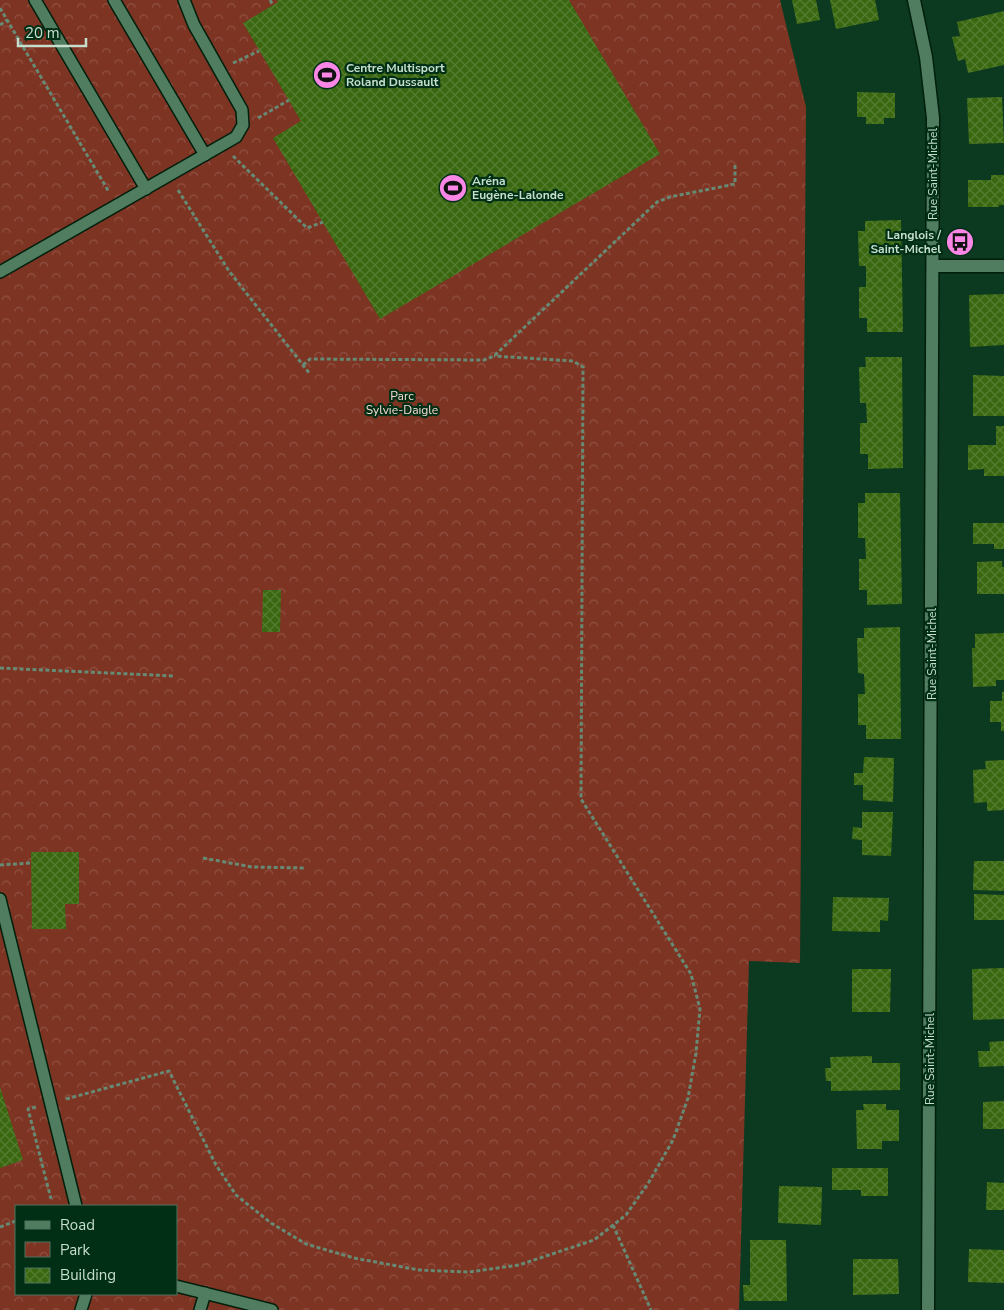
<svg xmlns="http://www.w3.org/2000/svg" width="1004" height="1310" font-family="'Nunito Sans',sans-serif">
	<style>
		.park { fill: url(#park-crowns); fill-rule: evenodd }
		.building { fill: url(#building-cross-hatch) }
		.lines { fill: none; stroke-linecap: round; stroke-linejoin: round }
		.lane-casing { stroke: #001f0c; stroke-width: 14 }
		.street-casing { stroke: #001f0c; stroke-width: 15 }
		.path { stroke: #668a74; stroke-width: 3; stroke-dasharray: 4 2.5; stroke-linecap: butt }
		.lane { stroke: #507c5f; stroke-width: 11 }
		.street { stroke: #507c5f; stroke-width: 12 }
		.labels { text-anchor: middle; stroke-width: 4.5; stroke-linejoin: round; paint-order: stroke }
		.poi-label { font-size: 12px; font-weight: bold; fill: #c6decd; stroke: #002f16; text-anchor: start }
		.street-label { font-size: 12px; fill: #c6decd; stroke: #002f16 }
		.park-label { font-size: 12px; fill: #f6dbd4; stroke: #002f16 }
	</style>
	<defs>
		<pattern id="park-crowns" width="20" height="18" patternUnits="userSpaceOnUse" patternTransform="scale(1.25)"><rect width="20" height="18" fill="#7e3423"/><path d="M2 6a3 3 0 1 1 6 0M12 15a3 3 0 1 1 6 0" fill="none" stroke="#8f5142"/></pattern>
		<pattern id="building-cross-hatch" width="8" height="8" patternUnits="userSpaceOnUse" patternTransform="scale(1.25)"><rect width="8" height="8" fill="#3a6810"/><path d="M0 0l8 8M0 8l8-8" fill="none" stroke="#557d32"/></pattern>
	</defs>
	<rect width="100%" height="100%" fill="#0c3a20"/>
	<!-- park -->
	<path class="park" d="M0,0H780L806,107L800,963L749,961L739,1310H0ZM16,1206H176V1294H16Z"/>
	<!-- building -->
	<g class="building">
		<path d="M277,0H569L660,154L380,319L273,138L301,121L243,23L278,2Z"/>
		<path d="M792,0H816L820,20L797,24Z"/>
		<path d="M830,0H875L879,20L836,29Z"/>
		<path d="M1004,11V65L968,73L965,59L958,61L952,37L960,36L957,22Z"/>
		<path d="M857,92L895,93V118H884V124H866V117H857Z"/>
		<path d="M1002,97L1004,143L969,144L967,98Z"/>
		<path d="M991,175H1004V205H999V207H968V180H991Z"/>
		<path d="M901,220L903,332H867V318H859V287H866V266H859L858,231H865V221Z"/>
		<path d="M1004,294V345L970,347L969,295Z"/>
		<path d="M865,357H902L903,468L868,469V454H860V423H867L866,403H860L859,367H866Z"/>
		<path d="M973,375L1004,376V416H973Z"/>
		<path d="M996,426H1004V476H984V469L968,470V445H996Z"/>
		<path d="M865,493H900L902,604L867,605V590H859V559H866L865,538H858V503H865Z"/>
		<path d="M973,523H1004V549H994V544H973Z"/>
		<path d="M1002,561V567H1004V594H977V562Z"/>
		<path d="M263,590H281L280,632H262Z"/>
		<path d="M900,627L901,739H866V725H858V694H865L864,674L858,673L857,638H864V628Z"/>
		<path d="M1004,633V680H996V686L973,687L972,648H975V634Z"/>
		<path d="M1002,692H1004V731H1001V722H990V701H1002Z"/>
		<path d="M864,757L894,758L893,802L863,800V785H854V773H863Z"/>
		<path d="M1004,760V810L987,811V802L974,803L973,770L986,769L985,761Z"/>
		<path d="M862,812H893L891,856L862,855V840L852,839L853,827L862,828Z"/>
		<path d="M31,852H79V904H65L66,929H32Z"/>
		<path d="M974,861H1004V891L973,890Z"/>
		<path d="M974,894L1004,895V920H974Z"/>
		<path d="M833,897L889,898L888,921L880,920V932L832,931Z"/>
		<path d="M1004,968V1019L973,1020L972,969Z"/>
		<path d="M852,969H891L890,1012H852Z"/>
		<path d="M1004,1041V1066L979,1067L978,1051H990L989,1042Z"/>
		<path d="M872,1056V1063H900V1090L831,1091V1081H826L825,1068H831L830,1057Z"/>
		<path d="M0,1087L23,1160L0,1168Z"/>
		<path d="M1004,1101V1129H983V1102Z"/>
		<path d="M863,1104H886V1110H899V1141H882V1149H857L856,1110H864Z"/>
		<path d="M832,1168H888V1196H861V1190H832Z"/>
		<path d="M987,1182L1004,1183V1210H986Z"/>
		<path d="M779,1186L822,1187L821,1225L778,1223Z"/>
		<path d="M750,1240H786L787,1301H744L743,1285H750Z"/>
		<path d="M969,1249L1004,1250V1283L968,1282Z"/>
		<path d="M853,1259H898L899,1294L853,1295Z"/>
	</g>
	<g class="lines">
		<defs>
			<g id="lane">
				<path d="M35,0L146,189"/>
				<path d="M114,0L205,155"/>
				<path d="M0,272L236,137L243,125L242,110L194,25L184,0"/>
				<path d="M0,899L76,1206"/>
				<path d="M176,1286L272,1310"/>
				<path d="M81,1310L86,1294"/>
				<path d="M200,1310L205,1293"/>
			</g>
			<g id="street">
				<path d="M914,0L926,57L933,118L928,1310"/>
				<path d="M933,266H1004"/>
			</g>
		</defs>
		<!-- lane casing -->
		<use href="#lane" class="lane-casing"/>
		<!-- street casing -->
		<use href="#street" class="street-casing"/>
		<!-- path -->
		<g class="path">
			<path d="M270,0L273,5"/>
			<path d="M0,8L109,192"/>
			<path d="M0,25L7,20"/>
			<path d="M233,63L259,51"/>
			<path d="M258,118L289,100"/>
			<path d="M233,156L307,228L323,222"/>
			<path d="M178,190L229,271L310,374"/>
			<path d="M303,365L310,359L484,360L494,356L657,202L670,197L735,184V165"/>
			<path d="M0,668L174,676"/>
			<path d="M203,858L252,867L305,868"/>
			<path d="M0,865L31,863"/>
			<path d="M66,1099L169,1071L216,1165L236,1195L271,1223L306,1244L354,1258L419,1270L469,1272L519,1265L594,1240L626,1215L649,1182L673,1140L688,1098L696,1053L700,1009L691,974L581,799L583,367L573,361L494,356"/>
			<path d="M36,1107L28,1109L51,1199"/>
			<path d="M613,1225L651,1310"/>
			<path d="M0,1227L16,1221"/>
		</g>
		<!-- lane -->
		<use href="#lane" class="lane"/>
		<!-- street -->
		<use href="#street" class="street"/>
	</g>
	<!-- icons -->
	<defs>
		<symbol id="stadium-disc" viewBox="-11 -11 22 22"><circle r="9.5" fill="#fa87e6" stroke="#002f16"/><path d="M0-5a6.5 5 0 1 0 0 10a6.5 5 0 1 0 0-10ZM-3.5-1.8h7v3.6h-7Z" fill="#111"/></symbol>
		<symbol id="bus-disc" viewBox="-11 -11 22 22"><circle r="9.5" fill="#fa87e6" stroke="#002f16"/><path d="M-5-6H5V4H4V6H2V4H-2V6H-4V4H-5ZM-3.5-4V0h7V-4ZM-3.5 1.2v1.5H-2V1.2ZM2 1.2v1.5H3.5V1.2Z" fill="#111"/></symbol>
	</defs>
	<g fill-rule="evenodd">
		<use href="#stadium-disc" x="311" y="59" width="32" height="32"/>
		<use href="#stadium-disc" x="437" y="172" width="32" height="32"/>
		<use href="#bus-disc" x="944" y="226" width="32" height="32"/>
	</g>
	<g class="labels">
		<!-- poi labels -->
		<g class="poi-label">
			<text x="346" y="72">Centre Multisport<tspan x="346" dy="14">Roland Dussault</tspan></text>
			<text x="472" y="185">Aréna<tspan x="472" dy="14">Eugène-Lalonde</tspan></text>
			<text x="941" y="239" text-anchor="end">Langlois /<tspan x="941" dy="14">Saint-Michel</tspan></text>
		</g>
		<!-- street labels -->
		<g class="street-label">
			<text transform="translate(933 174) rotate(-90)" y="4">Rue Saint-Michel</text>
			<text transform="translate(932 654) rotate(-90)" y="4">Rue Saint-Michel</text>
			<text transform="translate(930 1059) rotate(-90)" y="4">Rue Saint-Michel</text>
		</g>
		<!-- park labels -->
		<g class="park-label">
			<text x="402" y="400">Parc<tspan x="402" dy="14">Sylvie-Daigle</tspan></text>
		</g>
	</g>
	<!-- legend -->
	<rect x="15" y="1205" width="162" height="90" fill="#002f16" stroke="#4f755f"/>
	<rect x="25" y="1221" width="25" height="8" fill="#507c5f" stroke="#4f755f"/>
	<text x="60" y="1230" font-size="15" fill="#c6decd">Road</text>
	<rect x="25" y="1242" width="25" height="15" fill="url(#park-crowns)" stroke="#4f755f"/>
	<text x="60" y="1255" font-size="15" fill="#c6decd">Park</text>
	<rect x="25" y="1268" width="25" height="15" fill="url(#building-cross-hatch)" stroke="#4f755f"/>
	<text x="60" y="1280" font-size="15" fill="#c6decd">Building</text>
	<!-- scale -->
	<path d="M18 38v8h68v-8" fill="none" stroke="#c6decd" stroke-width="2.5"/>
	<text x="25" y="38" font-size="15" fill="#c6decd" stroke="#002f16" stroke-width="4" paint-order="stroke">20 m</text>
</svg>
